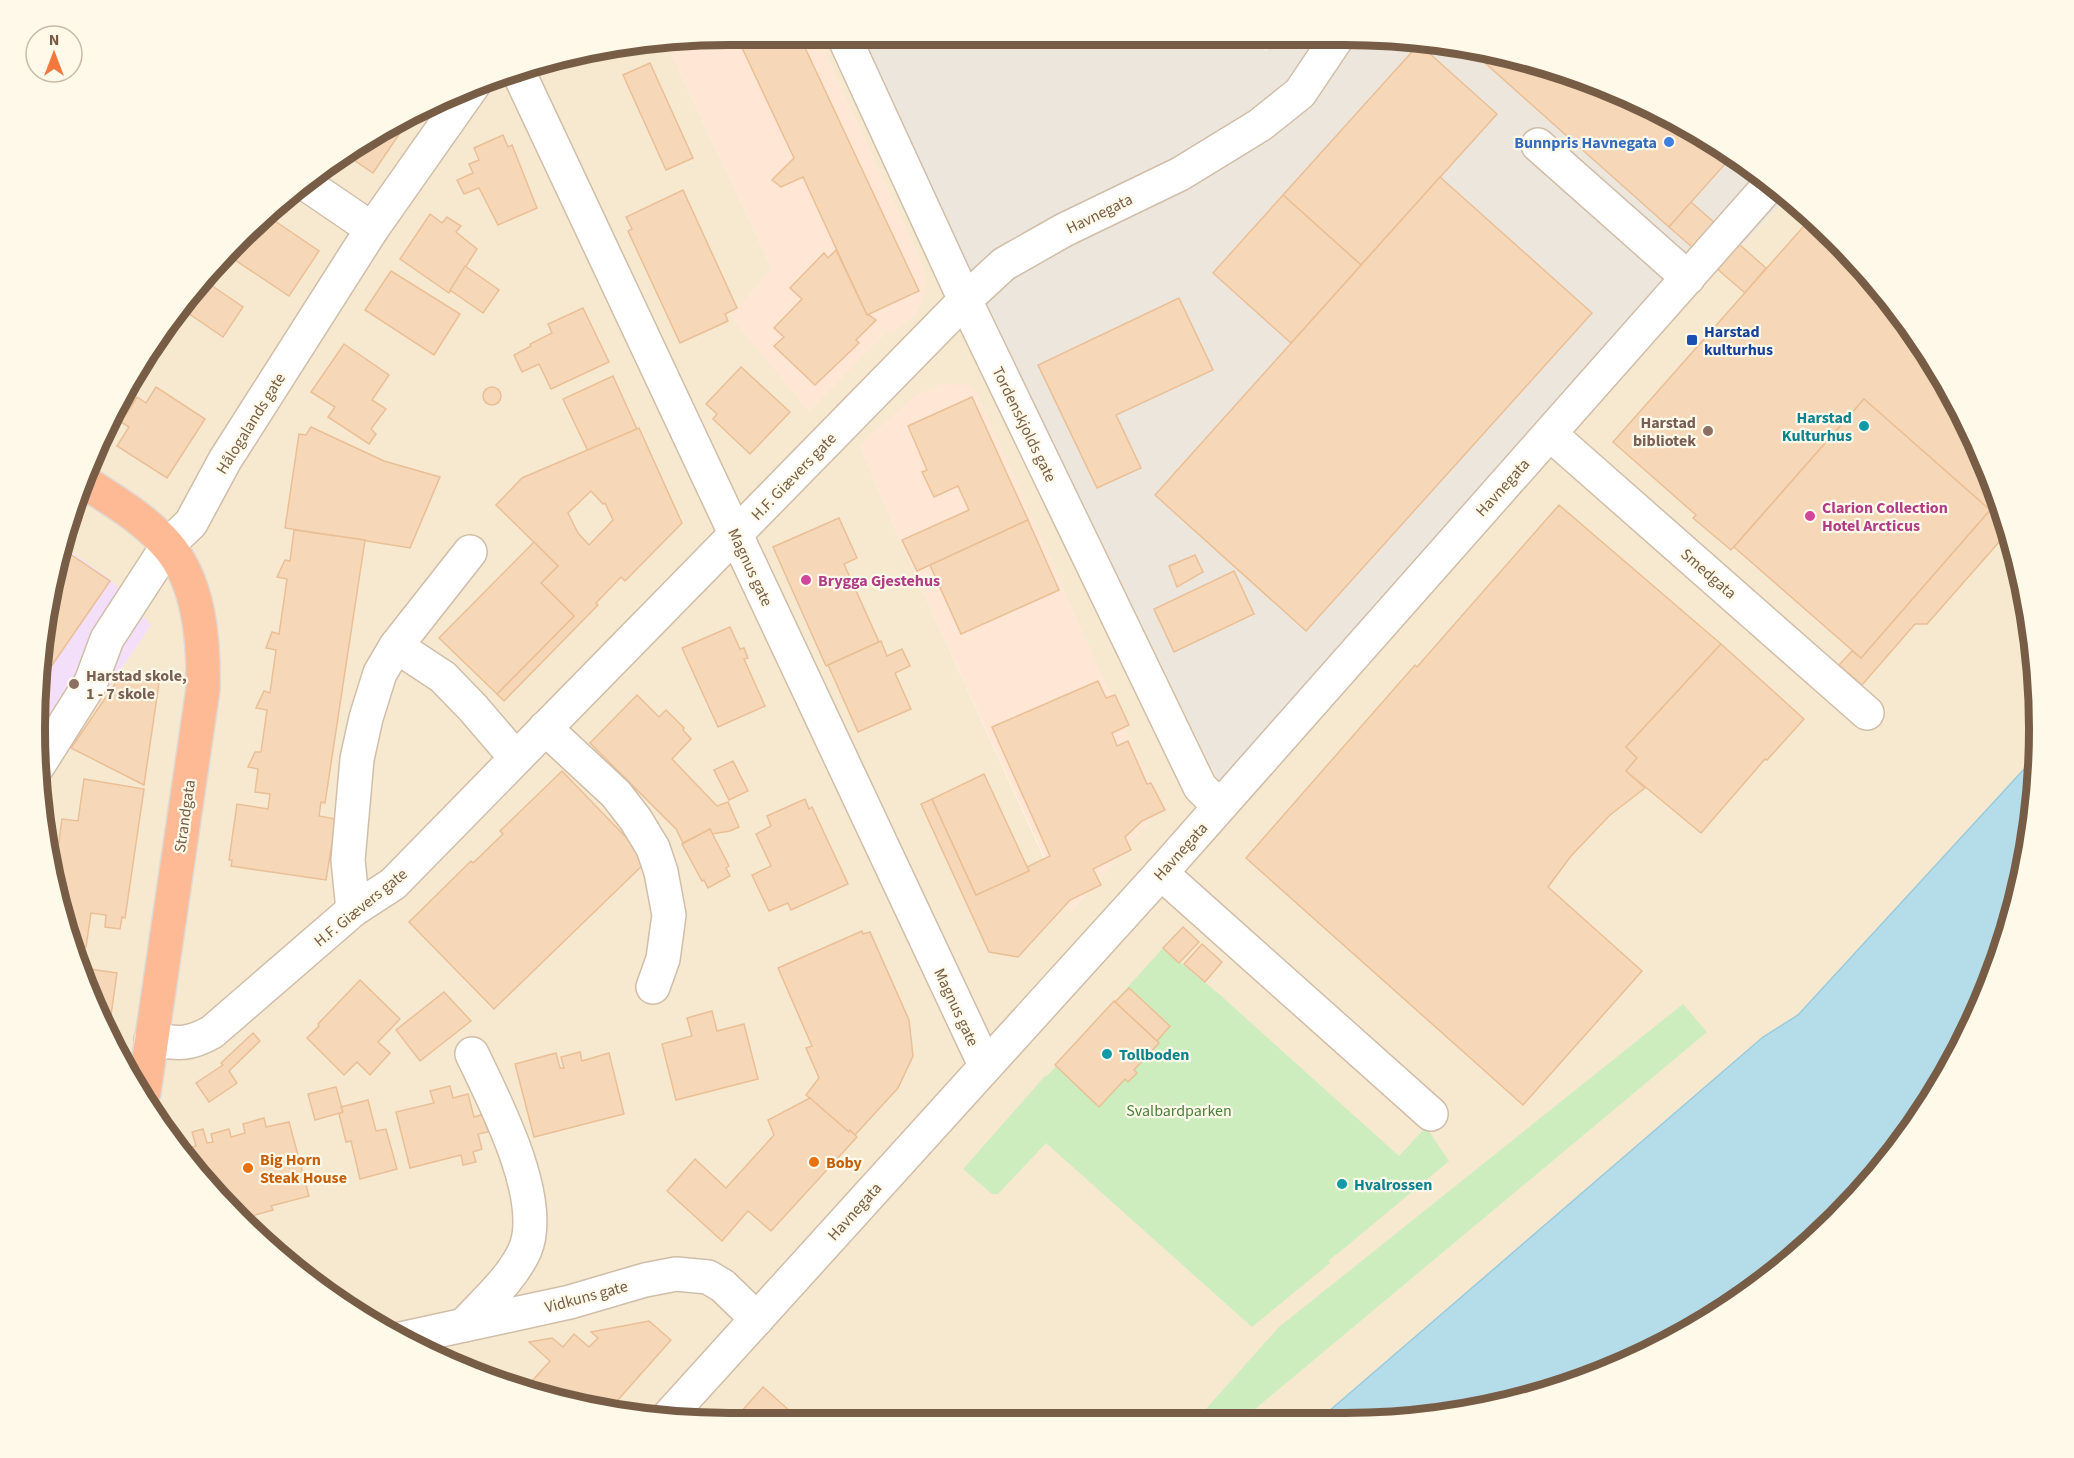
<svg xmlns="http://www.w3.org/2000/svg" width="2074" height="1458" font-family="'Source Sans 3',sans-serif">
	<style>
		.residential { fill: #f6e9d0; fill-rule: evenodd }
		.commercial { fill: #ffe6d5 }
		.industrial { fill: #ede6dd }
		.education { fill: #f3dffa }
		.green { fill: #cdedbf }
		.water { fill: #b5dce9; stroke: #9acbdc; stroke-width: 1.5 }
		.building { fill: #f6d7b7; stroke: #eabf96; stroke-width: 1.5; fill-rule: evenodd }
		.lines { fill: none; stroke-linecap: round; stroke-linejoin: round }
		.minor-casing { stroke: #d0bea8; stroke-width: 36 }
		.highway-casing { stroke: #dfd8d3; stroke-width: 36 }
		.minor { stroke: #fff; stroke-width: 33 }
		.highway { stroke: #fdba94; stroke-width: 33 }
		.shop-dot { fill: #3f7fe0; stroke: #fff9ea; stroke-width: 2 }
		.transit-dot { fill: #1a4fb4; stroke: #fff9ea; stroke-width: 2 }
		.culture-dot { fill: #0f9aa8; stroke: #fff9ea; stroke-width: 2 }
		.education-dot { fill: #8d6e63; stroke: #fff9ea; stroke-width: 2 }
		.hotel-dot { fill: #d1479c; stroke: #fff9ea; stroke-width: 2 }
		.food-dot { fill: #e8710a; stroke: #fff9ea; stroke-width: 2 }
		.labels { text-anchor: middle; stroke-width: 4.5; stroke-linejoin: round; paint-order: stroke }
		.shop-label { font-size: 16px; font-weight: bold; fill: #366cbe; stroke: #fff9ea; text-anchor: end }
		.street-label { font-size: 16px; fill: #785d46; stroke: #fff9ea }
		.transit-label { font-size: 16px; font-weight: bold; fill: #164399; stroke: #fff9ea; text-anchor: start }
		.culture-label { font-size: 16px; font-weight: bold; fill: #0d838f; stroke: #fff9ea; text-anchor: start }
		.education-label { font-size: 16px; font-weight: bold; fill: #785e54; stroke: #fff9ea; text-anchor: end }
		.hotel-label { font-size: 16px; font-weight: bold; fill: #b23c85; stroke: #fff9ea; text-anchor: start }
		.park-label { font-size: 16px; fill: #4a7f3d; stroke: #fff9ea }
		.food-label { font-size: 16px; font-weight: bold; fill: #c56008; stroke: #fff9ea; text-anchor: start }
		.rim { fill: none; stroke: #785d46; stroke-width: 8 }
	</style>
	<rect width="100%" height="100%" fill="#fef6e2"/>
	<!-- residential -->
	<path class="residential" d="M817,35H856L1221,786L1788,197L1867,271L1946,381L2003,505L2034,638L2037,755L1798,1015L1763,1037L1321,1418L684,1422L550,1400L422,1352L306,1280L207,1187L106,1036L48,864L35,729L40,639L88,463L151,343L207,271L343,151L463,88L549,58L666,43L772,269L809,411L885,333L925,271ZM859,445L1151,819L1071,912L1047,865L913,570Z"/>
	<!-- commercial -->
	<g class="commercial">
		<path d="M729,35H817L925,271L926,285L923,301L916,314L894,332L885,333L809,412L730,316L772,269L666,43Z"/>
		<path d="M941,384L968,385L977,394L1155,794L1151,819L1070,913L913,570L859,445L916,395Z"/>
	</g>
	<!-- industrial -->
	<path class="industrial" d="M856,35H1251L1266,51L1276,35H1345L1481,48L1610,87L1692,127L1768,178L1788,197L1221,787Z"/>
	<!-- education -->
	<path class="education" d="M65,548L111,580L151,625L40,789L35,729L40,639Z"/>
	<!-- green -->
	<g class="green">
		<path d="M1163,948L1219,994L1399,1156L1426,1127L1449,1161L1336,1255H1335L1328,1261L1330,1263L1252,1327L1046,1143L998,1194H992L963,1169L1046,1075L1047,1076Z"/>
		<path d="M1683,1004L1707,1032L1243,1419H1197L1279,1327Z"/>
	</g>
	<!-- water -->
	<path class="water" d="M2037,755L2038,774L2016,908L1968,1036L1896,1152L1803,1251L1652,1352L1525,1400L1436,1418H1321L1763,1037L1798,1015Z"/>
	<!-- building -->
	<g class="building">
		<path d="M736,35H799L919,291L867,315L803,177L781,187L772,180L794,158Z"/>
		<path d="M885,35H907L889,43Z"/>
		<path d="M1419,44L1497,114L1361,265L1283,195Z"/>
		<path d="M1466,46L1481,48L1610,87L1692,127L1733,155L1669,227Z"/>
		<path d="M593,52L557,69L552,58Z"/>
		<path d="M650,63L693,158L666,170L623,75Z"/>
		<path d="M398,122L404,127L373,173L342,152Z"/>
		<path d="M503,135L508,147L512,145L537,208L498,225L479,188L464,194L457,180L473,173L469,164L479,160L474,148Z"/>
		<path d="M1440,177L1592,313L1306,631L1155,495Z"/>
		<path d="M683,190L737,308L725,314L728,321L680,343L628,231L632,229L626,217Z"/>
		<path d="M1283,195L1361,265L1291,343L1213,273Z"/>
		<path d="M1691,202L1766,268L1745,293L1669,227Z"/>
		<path d="M430,214L442,223L447,217L461,226L456,232L477,249L449,293L400,259Z"/>
		<path d="M269,217L319,251L289,296L229,256L236,245Z"/>
		<path d="M1811,218L1867,271L1946,381L2003,505L2009,534L2007,533L1927,624H1915L1862,685L1839,665L1852,651L1861,658L1990,510L1864,399L1731,550L1693,518L1696,515L1613,442Z"/>
		<path d="M836,250L867,315H869L876,320L856,340L859,343L815,385L774,346L784,337L774,328L802,299L790,288L824,253L828,258Z"/>
		<path d="M465,266L499,290L483,313L450,290Z"/>
		<path d="M391,271L460,314L434,355L365,310Z"/>
		<path d="M208,283L243,307L223,337L188,313Z"/>
		<path d="M1179,298L1213,370L1116,415L1141,468L1097,488L1038,365Z"/>
		<path d="M583,308L609,362L551,389L539,364L522,372L514,355L531,346L530,344L552,333L548,324Z"/>
		<path d="M344,344L389,375L372,400L386,409L371,429L376,434L369,444L328,417L335,407L311,392Z"/>
		<path d="M741,367L790,412L750,454L713,419L717,414L706,404Z"/>
		<path d="M613,376L637,429L588,451L563,399Z"/>
		<path d="M156,387L205,419L167,478L117,446L129,427L121,422L137,397L146,403Z"/>
		<circle cx="492" cy="396" r="9"/>
		<path d="M972,397L1028,520L917,571L902,540L969,510L958,486L934,497L922,472L927,470L908,426Z"/>
		<path d="M1864,399L1990,510L1861,658L1734,547Z"/>
		<path d="M311,427L384,461L440,477L410,548L285,528L299,434L306,435Z"/>
		<path d="M639,428L682,523L625,581L621,577L596,603L598,605L504,701L497,694L574,616L541,583L558,566L496,505L522,478ZM591,491L603,504L605,503L613,520L589,545L578,533L568,513Z"/>
		<path d="M1559,505L1721,644L1626,747L1637,758L1626,771L1645,788L1610,815L1591,835L1571,856L1548,887L1642,971L1523,1105L1246,858L1415,665L1417,667Z"/>
		<path d="M839,518L857,558L844,564L879,642L826,666L773,547Z"/>
		<path d="M1028,520L1059,590L961,634L930,565Z"/>
		<path d="M294,530L365,540L325,803L321,802L319,816L336,819L326,880L231,866L232,860H229L237,804L268,809L270,794L255,792L258,769L248,767L255,752H261L267,710L256,708L264,691L270,693L276,650L266,648L272,632L279,634L287,579L277,577L285,560L290,561Z"/>
		<path d="M534,542L558,566L541,583L574,616L497,694L439,638Z"/>
		<path d="M64,550L110,581L37,687L40,639Z"/>
		<path d="M1195,555L1203,572L1177,587L1169,566Z"/>
		<path d="M1234,571L1254,614L1174,652L1154,609Z"/>
		<path d="M730,627L740,649L744,648L748,658L744,659L765,706L718,727L682,648Z"/>
		<path d="M881,641L887,656L902,649L910,666L895,673L911,709L858,732L828,665Z"/>
		<path d="M1721,644L1804,719L1767,760L1765,759L1701,833L1626,771L1637,758L1626,747Z"/>
		<path d="M119,678L159,683L144,785L71,748Z"/>
		<path d="M1098,681L1106,698L1115,695L1129,725L1112,733L1117,746L1128,741L1147,784L1151,783L1165,810L1142,821L1125,837L1131,850L1093,869L1101,885L1070,900L1018,957L989,952L921,804L932,799L976,895L1029,871L1027,867L1050,856L992,727Z"/>
		<path d="M637,695L659,717L666,710L684,728L683,730L691,739L672,759L717,806L728,802L739,827L730,831L712,834L710,829L683,843L676,829L590,743Z"/>
		<path d="M733,761L748,791L729,800L714,770Z"/>
		<path d="M562,771L648,860L494,1009L409,922L471,861L473,863L503,834L500,831Z"/>
		<path d="M984,774L1029,871L976,895L932,799Z"/>
		<path d="M84,779L144,789L125,918L122,917L120,929L105,927L106,915L91,913L86,947L76,946L51,873L54,854L57,855L62,819L78,821Z"/>
		<path d="M805,799L809,809L812,807L848,884L791,910L788,903L769,911L752,875L771,866L756,834L771,826L767,816Z"/>
		<path d="M710,829L729,866L726,868L730,876L708,888L704,880L702,881L682,844Z"/>
		<path d="M1183,927L1199,942L1179,963L1163,948Z"/>
		<path d="M862,931L863,934L870,932L909,1020L913,1056L898,1088L855,1135L850,1130L849,1132L806,1095L819,1078L806,1048L812,1046L778,968Z"/>
		<path d="M1202,944L1222,962L1205,982L1184,964Z"/>
		<path d="M83,968L117,973L108,1036L106,1035Z"/>
		<path d="M360,980L400,1019L378,1042L390,1053L370,1075L357,1062L344,1075L307,1038L319,1026L318,1024Z"/>
		<path d="M1129,988L1170,1026L1157,1041L1115,1002Z"/>
		<path d="M444,992L471,1021L420,1061L396,1030Z"/>
		<path d="M1114,1001L1159,1043L1134,1070L1137,1073L1128,1082L1125,1079L1099,1107L1055,1065Z"/>
		<path d="M712,1011L717,1031L744,1024L758,1079L676,1100L662,1044L692,1036L687,1018Z"/>
		<path d="M253,1033L260,1041L229,1071L237,1083L209,1102L196,1083L223,1065L221,1063Z"/>
		<path d="M580,1052L582,1061L609,1053L624,1114L534,1137L515,1064L556,1053L560,1068H564L561,1057Z"/>
		<path d="M450,1086L453,1098L468,1094L474,1117L484,1114L488,1132L478,1134L482,1149L473,1152L476,1162L463,1165L461,1155L410,1168L396,1112L434,1103L430,1091Z"/>
		<path d="M336,1087L343,1112L315,1120L308,1094Z"/>
		<path d="M810,1098L849,1132L850,1130L857,1137L771,1231L748,1211L722,1241L667,1191L695,1159L726,1188L774,1135L768,1120Z"/>
		<path d="M368,1100L376,1131L386,1129L397,1169L360,1179L351,1141L346,1142L339,1114L343,1112L341,1107Z"/>
		<path d="M264,1118L266,1127L289,1122L309,1196L271,1206L273,1210L241,1219L207,1187L182,1150L196,1146L192,1132L203,1129L207,1143L213,1142L211,1134L229,1129L231,1137L245,1133L243,1124Z"/>
		<path d="M649,1321L671,1340L609,1410L550,1400L524,1390L550,1361L529,1342L552,1338L563,1347L574,1334L589,1347L598,1338L591,1332Z"/>
		<path d="M763,1387L801,1421L732,1422Z"/>
	</g>
	<g class="lines">
		<defs>
			<g id="minor">
				<path d="M843,35L965,300L1200,787L1219,806"/>
				<path d="M517,69L985,1065"/>
				<path d="M1538,145L1688,278"/>
				<path d="M306,184L372,229"/>
				<path d="M1550,434L1867,713"/>
				<path d="M396,646L443,677L473,708L516,758"/>
				<path d="M545,728L616,794L636,820L653,848L661,872L669,915L663,959L653,987"/>
				<path d="M38,766L91,682L107,639L168,545L191,523L225,460L372,229L474,84"/>
				<path d="M1161,873L1431,1114"/>
				<path d="M353,910L348,860L357,759L366,718L380,673L396,646L470,552"/>
				<path d="M151,1040C178,1043 187,1046 212,1032L353,910L393,884L965,300L1004,264L1064,230L1180,174L1260,125L1300,93L1339,35"/>
				<path d="M464,1325C485,1302 512,1279 525,1250C546,1199 495,1102 472,1054"/>
				<path d="M400,1339L570,1302L645,1280L676,1274L708,1277L723,1286L757,1319"/>
				<path d="M666,1419L1161,873L1772,182"/>
			</g>
			<path id="highway" d="M83,481C112,500 144,518 167,545C200,582 204,642 203,689L144,1092"/>
		</defs>
		<!-- minor casing -->
		<use href="#minor" class="minor-casing"/>
		<!-- highway casing -->
		<use href="#highway" class="highway-casing"/>
		<!-- minor -->
		<use href="#minor" class="minor"/>
		<!-- highway -->
		<use href="#highway" class="highway"/>
	</g>
	<!-- markers -->
	<circle class="shop-dot" cx="1669" cy="142" r="6"/>
	<rect class="transit-dot" x="1686" y="334" width="12" height="12" rx="3"/>
	<g class="culture-dot">
		<circle cx="1864" cy="426" r="6"/>
		<circle cx="1107" cy="1054" r="6"/>
		<circle cx="1342" cy="1184" r="6"/>
	</g>
	<g class="education-dot">
		<circle cx="1708" cy="431" r="6"/>
		<circle cx="74" cy="684" r="6"/>
	</g>
	<g class="hotel-dot">
		<circle cx="1810" cy="516" r="6"/>
		<circle cx="806" cy="580" r="6"/>
	</g>
	<g class="food-dot">
		<circle cx="814" cy="1162" r="6"/>
		<circle cx="248" cy="1168" r="6"/>
	</g>
	<g class="labels">
		<!-- shop labels -->
		<g class="shop-label">
			<text x="1657" y="148">Bunnpris Havnegata</text>
		</g>
		<!-- street labels -->
		<g class="street-label">
			<text transform="translate(1099 213) rotate(-26)" y="6">Havnegata</text>
			<text transform="translate(250 423) rotate(-58)" y="6">Hålogalands gate</text>
			<text transform="translate(1025 424) rotate(64)" y="6">Tordenskjolds gate</text>
			<text transform="translate(793 476) rotate(-46)" y="6">H.F. Giævers gate</text>
			<text transform="translate(1502 487) rotate(-48)" y="6">Havnegata</text>
			<text transform="translate(751 567) rotate(65)" y="6">Magnus gate</text>
			<text transform="translate(1709 573) rotate(41)" y="6">Smedgata</text>
			<text transform="translate(184 816) rotate(-82)" y="6">Strandgata</text>
			<text transform="translate(1180 851) rotate(-48)" y="6">Havnegata</text>
			<text transform="translate(360 907) rotate(-39)" y="6">H.F. Giævers gate</text>
			<text transform="translate(957 1007) rotate(65)" y="6">Magnus gate</text>
			<text transform="translate(854 1211) rotate(-48)" y="6">Havnegata</text>
			<text transform="translate(586 1296) rotate(-15)" y="6">Vidkuns gate</text>
		</g>
		<!-- transit labels -->
		<g class="transit-label">
			<text x="1704" y="337">Harstad<tspan x="1704" dy="18">kulturhus</tspan></text>
		</g>
		<!-- culture labels -->
		<g class="culture-label">
			<text x="1852" y="423" text-anchor="end">Harstad<tspan x="1852" dy="18">Kulturhus</tspan></text>
			<text x="1119" y="1060">Tollboden</text>
			<text x="1354" y="1190">Hvalrossen</text>
		</g>
		<!-- education labels -->
		<g class="education-label">
			<text x="1696" y="428">Harstad<tspan x="1696" dy="18">bibliotek</tspan></text>
			<text x="86" y="681" text-anchor="start">Harstad skole,<tspan x="86" dy="18">1 - 7 skole</tspan></text>
		</g>
		<!-- hotel labels -->
		<g class="hotel-label">
			<text x="1822" y="513">Clarion Collection<tspan x="1822" dy="18">Hotel Arcticus</tspan></text>
			<text x="818" y="586">Brygga Gjestehus</text>
		</g>
		<!-- park labels -->
		<g class="park-label">
			<text x="1179" y="1116">Svalbardparken</text>
		</g>
		<!-- food labels -->
		<g class="food-label">
			<text x="260" y="1165">Big Horn<tspan x="260" dy="18">Steak House</tspan></text>
			<text x="826" y="1168">Boby</text>
		</g>
	</g>
	<!-- crop -->
	<path d="M0 0H2074V1458H0ZM729 45H1345A684 684 0 0 1 2029 729V729A684 684 0 0 1 1345 1413H729A684 684 0 0 1 45 729V729A684 684 0 0 1 729 45Z" fill="#fff9ea" fill-rule="evenodd"/>
	<path class="rim" d="M729 45H1345A684 684 0 0 1 2029 729V729A684 684 0 0 1 1345 1413H729A684 684 0 0 1 45 729V729A684 684 0 0 1 729 45Z"/>
	<!-- north arrow -->
	<g transform="translate(54 54)"><circle r="28" fill="#fff9ea" stroke="#c9bba8" stroke-width="1.5"/>
	<path d="M0-4.5L10 22L0 15L-10 22Z" fill="#f2783d"/>
	<text y="-9" font-size="16" font-weight="bold" text-anchor="middle" fill="#785d46">N</text>
	</g>
</svg>
